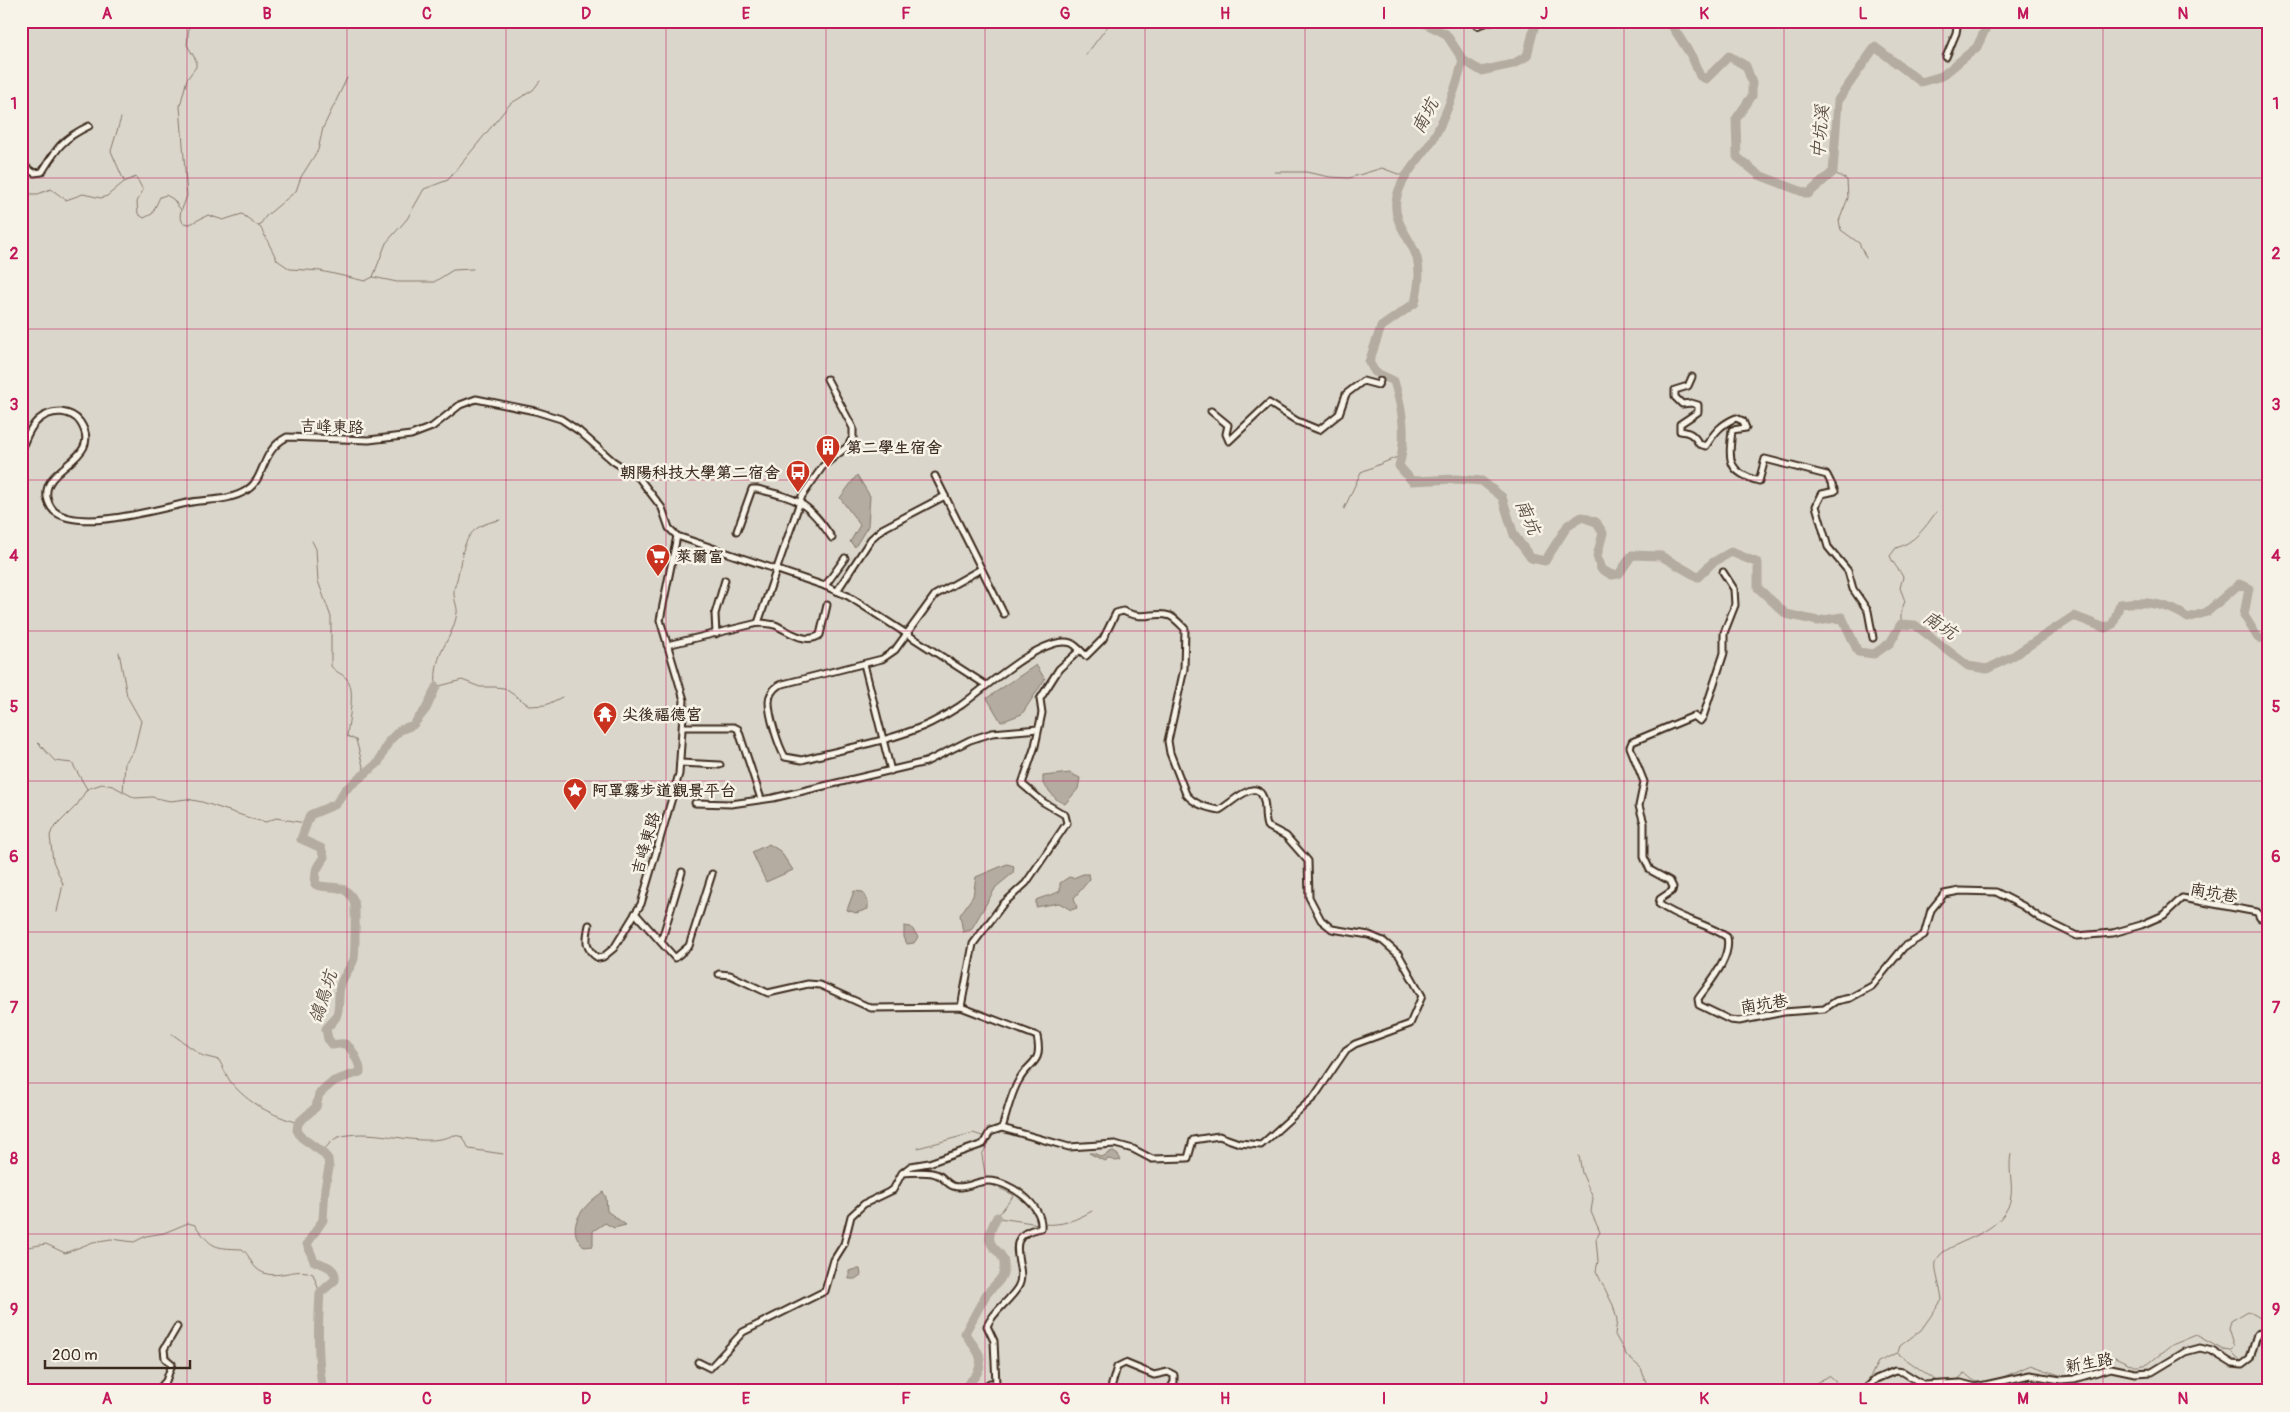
<svg xmlns="http://www.w3.org/2000/svg" width="2290" height="1412" font-family="Pangolin,'LXGW WenKai TC',sans-serif">
	<style>
		.green { fill: #dbd6cb; stroke: #8b8074 }
		.water { fill: #b4aca0; stroke: #84786c }
		.lines { fill: none; stroke-linecap: round; stroke-linejoin: round }
		.stream { stroke: #84786c; stroke-width: 1 }
		.river { stroke: #b4aca0; stroke-width: 9 }
		.minor-casing { stroke: #3b2a1e; stroke-width: 9 }
		.tertiary-casing { stroke: #3b2a1e; stroke-width: 10 }
		.minor { stroke: #f7f3e8; stroke-width: 5 }
		.tertiary { stroke: #f7f3e8; stroke-width: 6 }
		.grid { fill: none; stroke: #c2185b; stroke-width: 1; stroke-opacity: 0.55 }
		.labels { text-anchor: middle; stroke-width: 5; stroke-linejoin: round; paint-order: stroke }
		.street-label { font-size: 16px; fill: #3b2a1e; stroke: #f7f3e8 }
		.poi-label { font-size: 16px; font-weight: bold; fill: #3b2a1e; stroke: #f7f3e8; text-anchor: start }
		.water-label { font-size: 18px; font-style: italic; fill: #5f5145; stroke: #f7f3e8 }
		.neatline { fill: none; stroke: #c2185b; stroke-width: 2 }
		.grid-label { font-size: 16px; text-anchor: middle; font-weight: bold; fill: #c2185b }
	</style>
	<rect width="100%" height="100%" fill="#f7f3e8"/>
	<filter id="ink" filterUnits="userSpaceOnUse"><feTurbulence type="fractalNoise" baseFrequency=".02" numOctaves="2"/><feDisplacementMap in="SourceGraphic" scale="10" xChannelSelector="R" yChannelSelector="G"/><feConvolveMatrix kernelMatrix="1 2 1 2 8 2 1 2 1" color-interpolation-filters="sRGB"/></filter>
	<g filter="url(#ink)">
		<!-- green -->
		<rect class="green" x="21" y="21" width="2248" height="1370"/>
		<!-- water -->
		<g class="water">
			<path d="M857,475L870,496L868,526L855,547L850,542L860,525L840,498Z"/>
			<path d="M1036,665L1045,679L1022,714L1001,722L987,698Z"/>
			<path d="M1070,773L1080,778L1078,789L1065,804L1057,800L1043,784V776Z"/>
			<path d="M769,844L780,851L793,870L766,882L752,852Z"/>
			<path d="M1007,864L1014,866L1013,873L996,887L971,930L963,932L960,915L973,896L976,877Z"/>
			<path d="M1083,874H1089L1090,879L1074,898L1077,908L1071,910L1059,903L1036,907V900C1044,896 1051,896 1060,891V883L1069,877L1073,878Z"/>
			<path d="M854,891L863,892L868,902V909L856,913L847,910Z"/>
			<path d="M904,926L911,927L918,937L914,943L907,944L904,937Z"/>
			<path d="M1112,1151L1118,1155L1121,1160L1116,1161L1109,1159L1104,1161L1089,1153H1094L1102,1157Z"/>
			<path d="M603,1192L606,1197L607,1211L626,1225L614,1228L605,1223L593,1231V1246L585,1247C562,1229 584,1204 603,1192Z"/>
			<path d="M855,1269H860L861,1275L855,1279H849V1271Z"/>
		</g>
		<g class="lines">
			<!-- stream -->
			<g class="stream">
				<path d="M1086,55L1107,27L1108,21"/>
				<path d="M121,118L111,151L124,181"/>
				<path d="M1275,172H1306L1330,177L1349,178L1382,168L1406,177"/>
				<path d="M1833,172L1847,180L1848,198L1839,221L1841,230L1859,243L1866,258"/>
				<path d="M21,178L31,194H38L51,189L66,200L83,194L101,198L107,196L124,182L136,177L143,190L137,202L138,214L144,218L152,214L160,197L166,195L173,199L181,210L180,216L183,223L190,224L208,215L223,220L242,214L261,228L277,260L290,269L321,271L365,281L373,277L386,243L407,219L424,189L448,180L510,104L533,90L540,81"/>
				<path d="M182,209L187,196L180,106L187,79L196,67V60L187,45L189,26"/>
				<path d="M259,226L266,216L296,191L301,177L318,150L323,128L347,78"/>
				<path d="M373,277L397,282H434L453,270L473,269"/>
				<path d="M1344,509L1361,472L1402,455"/>
				<path d="M500,520C464,526 464,545 458,575C457,582 453,588 454,594C454,601 458,607 457,613C452,643 433,650 436,687L462,680L480,687H495L504,688L530,706L546,705L562,697"/>
				<path d="M312,541L316,549L318,581L331,617V666C335,672 341,673 346,678C357,688 348,722 347,736L356,740L364,770L360,779"/>
				<path d="M1901,624V612L1905,601L1900,588L1903,577C1899,569 1893,564 1890,556L1896,548C1914,543 1925,528 1936,512"/>
				<path d="M119,652L127,696L141,721L134,750L125,763L123,793"/>
				<path d="M38,743L55,761L72,763L87,789"/>
				<path d="M57,912L63,884L53,861L50,836L52,830L77,805L87,789L102,784L113,786L135,798L152,797L170,801L187,799L202,802L256,820L266,822L276,818L305,823"/>
				<path d="M172,1034L203,1056L219,1060C223,1067 226,1075 230,1081C248,1104 272,1115 298,1123"/>
				<path d="M918,1148L973,1133L985,1137"/>
				<path d="M322,1152C327,1147 333,1138 339,1137C376,1126 421,1150 454,1135L463,1137L469,1149L503,1154"/>
				<path d="M1579,1156L1582,1173L1593,1198L1591,1212L1600,1232L1596,1239L1598,1261L1596,1271L1613,1305L1617,1320L1615,1335L1627,1356L1641,1368L1649,1391"/>
				<path d="M986,1180L982,1155L989,1142L987,1140"/>
				<path d="M988,1183L1014,1195L997,1217"/>
				<path d="M999,1218L1039,1224"/>
				<path d="M1043,1224C1062,1226 1076,1220 1092,1211"/>
				<path d="M22,1248L46,1244L65,1253L93,1242L111,1239L134,1242L146,1236L164,1233L188,1223L195,1225C212,1248 213,1248 242,1249C249,1254 250,1262 256,1268C273,1284 295,1265 313,1274L320,1293"/>
				<path d="M2231,1351L2242,1362"/>
				<path d="M1898,1352L1900,1346L1921,1330L1942,1300C1941,1289 1934,1270 1936,1262C1941,1242 1993,1240 2008,1207C2016,1189 2007,1173 2011,1154"/>
				<path d="M1956,1381L1965,1373C1969,1377 1973,1381 1978,1382C1992,1384 2019,1370 2031,1365L2065,1377L2115,1357L2134,1366H2139L2148,1364L2172,1345L2196,1335L2223,1350L2231,1351L2235,1347L2229,1328L2231,1321L2248,1311L2269,1323"/>
				<path d="M986,1391L996,1388L999,1391"/>
				<path d="M1813,1391L1814,1384L1829,1376L1846,1391"/>
				<path d="M1859,1391L1867,1383L1878,1362L1897,1353L1938,1382"/>
			</g>
			<!-- river -->
			<g class="river">
				<path d="M1420,21L1446,34L1463,60L1481,71L1513,64L1527,56L1534,28L1532,21"/>
				<path d="M1669,21L1692,57L1700,76L1706,79L1729,56L1746,66L1752,82V96L1736,119L1737,157L1759,175L1808,194L1833,172L1838,100L1875,47L1921,82L1942,76L1977,47L1989,21"/>
				<path d="M1463,60C1456,88 1447,114 1433,139C1421,159 1400,176 1396,201C1393,223 1411,238 1417,258C1421,273 1418,288 1415,303L1381,327L1369,362L1375,372L1394,381C1403,411 1407,437 1399,466L1412,481L1456,479L1482,481L1502,497L1514,535L1531,558L1545,561L1568,525L1582,517L1596,522L1603,533L1597,556L1601,569L1612,575L1619,574L1632,555L1661,556L1698,577L1712,563L1731,552L1758,563V588L1786,614L1818,621L1842,617L1858,652L1874,654L1890,643L1901,624L1915,625L1968,666L1987,669L2013,656L2074,616L2105,628L2113,624L2120,604C2145,601 2168,603 2188,618L2207,612L2239,584L2249,588L2244,615L2258,638L2269,639"/>
				<path d="M323,1391C317,1358 318,1326 320,1293L335,1280C337,1267 323,1265 314,1261L307,1244L323,1220L325,1188L329,1168L328,1159L322,1152L301,1137L297,1130L298,1123L316,1107L319,1094L334,1081L360,1072C361,1066 352,1047 345,1044C342,1043 338,1044 333,1045L328,1039L326,1029C329,1025 334,1021 336,1017C341,1007 337,993 341,983C344,975 352,966 354,959C355,953 356,906 354,901C345,880 325,891 315,884L316,871L324,857L321,848L301,839L310,815L336,804L345,790L378,763L389,741L400,730L413,725L426,709L436,687"/>
				<path d="M963,1391C966,1384 972,1381 976,1375C988,1355 973,1348 965,1333C972,1320 979,1307 986,1295C992,1286 1003,1281 1004,1269C1007,1244 976,1254 997,1217"/>
			</g>
			<defs>
				<g id="minor">
					<path d="M1478,25L1493,21"/>
					<path d="M1946,57L1956,33L1958,21"/>
					<path d="M21,164L34,173L42,172C57,148 63,138 89,126"/>
					<path d="M1692,377L1688,386L1675,390V397L1682,404L1691,403L1698,405V412L1680,424V431C1690,432 1694,435 1699,444L1706,446C1714,433 1721,424 1736,418L1743,421L1746,428L1732,430C1729,459 1726,472 1759,481L1765,459L1827,475L1835,491L1822,494L1816,506L1828,547L1848,571L1853,589L1868,611L1873,638"/>
					<path d="M1211,411L1228,425L1226,434L1229,441L1269,403L1297,421L1319,430L1339,414L1346,394L1363,381L1378,385L1380,381"/>
					<path d="M21,451C28,431 36,412 61,412C69,413 76,416 80,422C105,459 42,466 47,497C48,502 51,508 54,511C81,533 160,508 192,502C211,499 230,501 247,490C266,478 260,451 287,437L369,440L411,435L432,427L460,405L476,399L535,411L561,419L579,431L613,461L639,478L662,508L669,528L677,536L825,586L848,596L986,685"/>
					<path d="M935,476L1004,614"/>
					<path d="M737,531L752,489H757C799,499 808,502 832,538"/>
					<path d="M1723,572L1734,589L1735,605L1724,633V653L1703,717L1700,721L1694,716L1632,742L1630,747L1644,782L1639,806L1644,823V857L1650,870L1670,881L1673,887L1672,891L1660,899L1659,904C1680,920 1705,922 1727,937C1732,958 1709,983 1698,999L1699,1005L1730,1020L1739,1021L1784,1012L1824,1009L1836,1001L1850,998L1872,986L1904,947L1924,935L1931,910L1944,894L1960,891L1996,892L2023,906L2040,918L2077,936L2113,933L2141,925L2164,915L2182,898L2257,912L2260,918H2269"/>
					<path d="M825,586L845,558"/>
					<path d="M837,591L871,539L882,529L945,496"/>
					<path d="M758,623L802,496L823,466L848,446L853,437V428L827,379"/>
					<path d="M716,634L715,614L725,580"/>
					<path d="M667,645L758,623C764,623 770,624 775,625C789,631 805,645 820,635L827,605"/>
					<path d="M864,664L891,771"/>
					<path d="M684,727H734L738,729L761,799"/>
					<path d="M680,763L720,765"/>
					<path d="M695,803L731,804L773,798L926,762L970,740L992,733L1038,729"/>
					<path d="M635,913L675,958L689,946L712,874"/>
					<path d="M589,925C586,939 584,949 598,958L603,957L614,948L641,904L679,774L684,700L660,620L677,536"/>
					<path d="M661,942L682,872"/>
					<path d="M719,974L730,975L768,993L808,984L820,985L871,1008L961,1007L1037,1036C1043,1065 1030,1060 1019,1080C1011,1093 1007,1113 1002,1128"/>
					<path d="M961,1007L973,944L1003,904L1026,883L1067,823L1065,815L1043,802L1022,784L1035,746L1042,713L1040,699L1059,669L1080,650C1078,648 1074,644 1071,643C1043,634 983,690 960,706C949,713 936,721 924,726C886,742 842,749 802,760L785,757C778,745 769,716 769,702C769,694 773,689 779,685L882,659L895,650L935,595L981,569"/>
					<path d="M903,1173C912,1173 929,1170 938,1175C943,1177 947,1184 953,1186C964,1190 976,1181 988,1181C1010,1181 1043,1205 1041,1228C997,1235 1030,1268 1018,1287C1009,1302 994,1310 987,1326L994,1341L996,1384"/>
					<path d="M698,1362L710,1368L743,1332L825,1291L834,1260L844,1244L851,1216L864,1204L893,1190L902,1173L911,1166L929,1163L983,1144L990,1132L1002,1128L1069,1147L1115,1144L1133,1149L1152,1159L1188,1158L1193,1140L1219,1136L1239,1143L1261,1145L1314,1097L1346,1050L1355,1044L1410,1024L1422,996L1399,955L1383,941L1369,935L1332,929L1321,920L1309,897L1308,861L1286,836L1267,826C1264,817 1266,809 1264,801C1258,773 1229,806 1219,810C1206,808 1194,804 1186,794L1170,753L1168,741L1184,669L1185,629C1181,625 1175,618 1170,616C1154,610 1146,622 1123,611L1116,613L1103,639L1086,656L1080,650"/>
					<path d="M157,1391L166,1381L172,1364L165,1358L164,1349L177,1327"/>
					<path d="M979,1391L990,1383L996,1384L1003,1391"/>
					<path d="M1110,1391L1117,1367L1125,1363L1154,1375L1168,1372L1174,1375V1382L1169,1391"/>
					<path d="M1863,1391L1876,1379L1895,1371L1903,1372L1924,1385L1961,1383L1976,1387L2030,1375L2061,1380L2074,1379L2111,1368L2135,1373L2152,1372L2185,1352L2200,1348L2212,1351L2233,1364L2242,1365L2250,1359L2257,1334L2269,1330"/>
				</g>
				<path id="tertiary" d="M1471,21L1478,25"/>
			</defs>
			<!-- minor casing -->
			<use href="#minor" class="minor-casing"/>
			<!-- tertiary casing -->
			<use href="#tertiary" class="tertiary-casing"/>
			<!-- minor -->
			<use href="#minor" class="minor"/>
			<!-- tertiary -->
			<use href="#tertiary" class="tertiary"/>
		</g>
	</g>
	<!-- grid -->
	<path class="grid" d="M187,21V1391M347,21V1391M506,21V1391M666,21V1391M826,21V1391M985,21V1391M1145,21V1391M1305,21V1391M1464,21V1391M1624,21V1391M1784,21V1391M1943,21V1391M2103,21V1391M21,178H2269M21,329H2269M21,480H2269M21,631H2269M21,781H2269M21,932H2269M21,1083H2269M21,1234H2269"/>
	<!-- icons -->
	<defs>
		<symbol id="building-pin" viewBox="-11 -11 22 30"><path d="M0 17L-7.5 6A9.5 9.5 0 1 1 7.5 6Z" fill="#c8321e" stroke="#f7f3e8"/><path d="M-4-6H4V6H1V3H-1V6H-4ZM-2.5-4.3h1.7v1.8h-1.7ZM.8-4.3h1.7v1.8H.8ZM-2.5-1h1.7V.8h-1.7ZM.8-1h1.7V.8H.8Z" fill="#fff"/></symbol>
		<symbol id="bus-pin" viewBox="-11 -11 22 30"><path d="M0 17L-7.5 6A9.5 9.5 0 1 1 7.5 6Z" fill="#c8321e" stroke="#f7f3e8"/><path d="M-5-6H5V4H4V6H2V4H-2V6H-4V4H-5ZM-3.5-4V0h7V-4ZM-3.5 1.2v1.5H-2V1.2ZM2 1.2v1.5H3.5V1.2Z" fill="#fff"/></symbol>
		<symbol id="supermarket-pin" viewBox="-11 -11 22 30"><path d="M0 17L-7.5 6A9.5 9.5 0 1 1 7.5 6Z" fill="#c8321e" stroke="#f7f3e8"/><path d="M-6-5.5h2.5l.6 2H6L4.5 2H-2.5L-4.4-4H-6ZM-1.5 3.2a1.3 1.3 0 1 0 .1 0ZM3 3.2a1.3 1.3 0 1 0 .1 0Z" fill="#fff"/></symbol>
		<symbol id="temple-pin" viewBox="-11 -11 22 30"><path d="M0 17L-7.5 6A9.5 9.5 0 1 1 7.5 6Z" fill="#c8321e" stroke="#f7f3e8"/><path d="M0-6L5-2H3V0L6.5 2.5H4V6H1.5V3h-3V6H-4V2.5H-6.5L-3 0V-2H-5Z" fill="#fff"/></symbol>
		<symbol id="sight-pin" viewBox="-11 -11 22 30"><path d="M0 17L-7.5 6A9.5 9.5 0 1 1 7.5 6Z" fill="#c8321e" stroke="#f7f3e8"/><path d="M0-6L1.8-2.2L6-1.7L2.9 1.2L3.7 5.4L0 3.3L-3.7 5.4L-2.9 1.2L-6-1.7L-1.8-2.2Z" fill="#fff"/></symbol>
	</defs>
	<g fill-rule="evenodd">
		<use href="#building-pin" x="814" y="433" width="28" height="38"/>
		<use href="#bus-pin" x="784" y="458" width="28" height="38"/>
		<use href="#supermarket-pin" x="644" y="542" width="28" height="38"/>
		<use href="#temple-pin" x="591" y="700" width="28" height="38"/>
		<use href="#sight-pin" x="561" y="776" width="28" height="38"/>
	</g>
	<g class="labels">
		<!-- street labels -->
		<g class="street-label">
			<text transform="translate(332 426) rotate(2)" y="6">吉峰東路</text>
			<text transform="translate(645 843) rotate(-74)" y="6">吉峰東路</text>
			<text transform="translate(2214 892) rotate(10)" y="6">南坑巷</text>
			<text transform="translate(1764 1003) rotate(-9)" y="6">南坑巷</text>
			<text transform="translate(2089 1362) rotate(-10)" y="6">新生路</text>
		</g>
		<!-- poi labels -->
		<g class="poi-label">
			<text x="846" y="453">第二學生宿舍</text>
			<text x="780" y="478" text-anchor="end">朝陽科技大學第二宿舍</text>
			<text x="676" y="562">萊爾富</text>
			<text x="622" y="720">尖後福德宮</text>
			<text x="592" y="796">阿罩霧步道觀景平台</text>
		</g>
		<!-- water labels -->
		<g class="water-label">
			<text transform="translate(1425 116) rotate(-62)" y="6">南坑</text>
			<text transform="translate(1820 132) rotate(-85)" y="6">中坑溪</text>
			<text transform="translate(1528 517) rotate(67)" y="6">南坑</text>
			<text transform="translate(1940 625) rotate(34)" y="6">南坑</text>
			<text transform="translate(323 997) rotate(-72)" y="6">鴿鳥坑</text>
		</g>
	</g>
	<!-- margin -->
	<rect width="2290" height="1412" fill="none" stroke="#f7f3e8" stroke-width="55"/>
	<!-- scale -->
	<path d="M45 1360v8h145v-8" fill="none" stroke="#3b2a1e" stroke-width="2.5"/>
	<text x="52" y="1360" font-size="15" fill="#3b2a1e" stroke="#f7f3e8" stroke-width="4" paint-order="stroke">200 m</text>
	<rect x="28" y="28" width="2234" height="1356" class="neatline"/>
	<g class="grid-label">
		<text x="107" y="19">A</text>
		<text x="267" y="19">B</text>
		<text x="427" y="19">C</text>
		<text x="586" y="19">D</text>
		<text x="746" y="19">E</text>
		<text x="906" y="19">F</text>
		<text x="1065" y="19">G</text>
		<text x="1225" y="19">H</text>
		<text x="1384" y="19">I</text>
		<text x="1544" y="19">J</text>
		<text x="1704" y="19">K</text>
		<text x="1863" y="19">L</text>
		<text x="2023" y="19">M</text>
		<text x="2183" y="19">N</text>
		<text x="14" y="109">1</text>
		<text x="2276" y="109">1</text>
		<text x="14" y="259">2</text>
		<text x="2276" y="259">2</text>
		<text x="14" y="410">3</text>
		<text x="2276" y="410">3</text>
		<text x="14" y="561">4</text>
		<text x="2276" y="561">4</text>
		<text x="14" y="712">5</text>
		<text x="2276" y="712">5</text>
		<text x="14" y="862">6</text>
		<text x="2276" y="862">6</text>
		<text x="14" y="1013">7</text>
		<text x="2276" y="1013">7</text>
		<text x="14" y="1164">8</text>
		<text x="2276" y="1164">8</text>
		<text x="14" y="1315">9</text>
		<text x="2276" y="1315">9</text>
		<text x="107" y="1404">A</text>
		<text x="267" y="1404">B</text>
		<text x="427" y="1404">C</text>
		<text x="586" y="1404">D</text>
		<text x="746" y="1404">E</text>
		<text x="906" y="1404">F</text>
		<text x="1065" y="1404">G</text>
		<text x="1225" y="1404">H</text>
		<text x="1384" y="1404">I</text>
		<text x="1544" y="1404">J</text>
		<text x="1704" y="1404">K</text>
		<text x="1863" y="1404">L</text>
		<text x="2023" y="1404">M</text>
		<text x="2183" y="1404">N</text>
	</g>
</svg>
